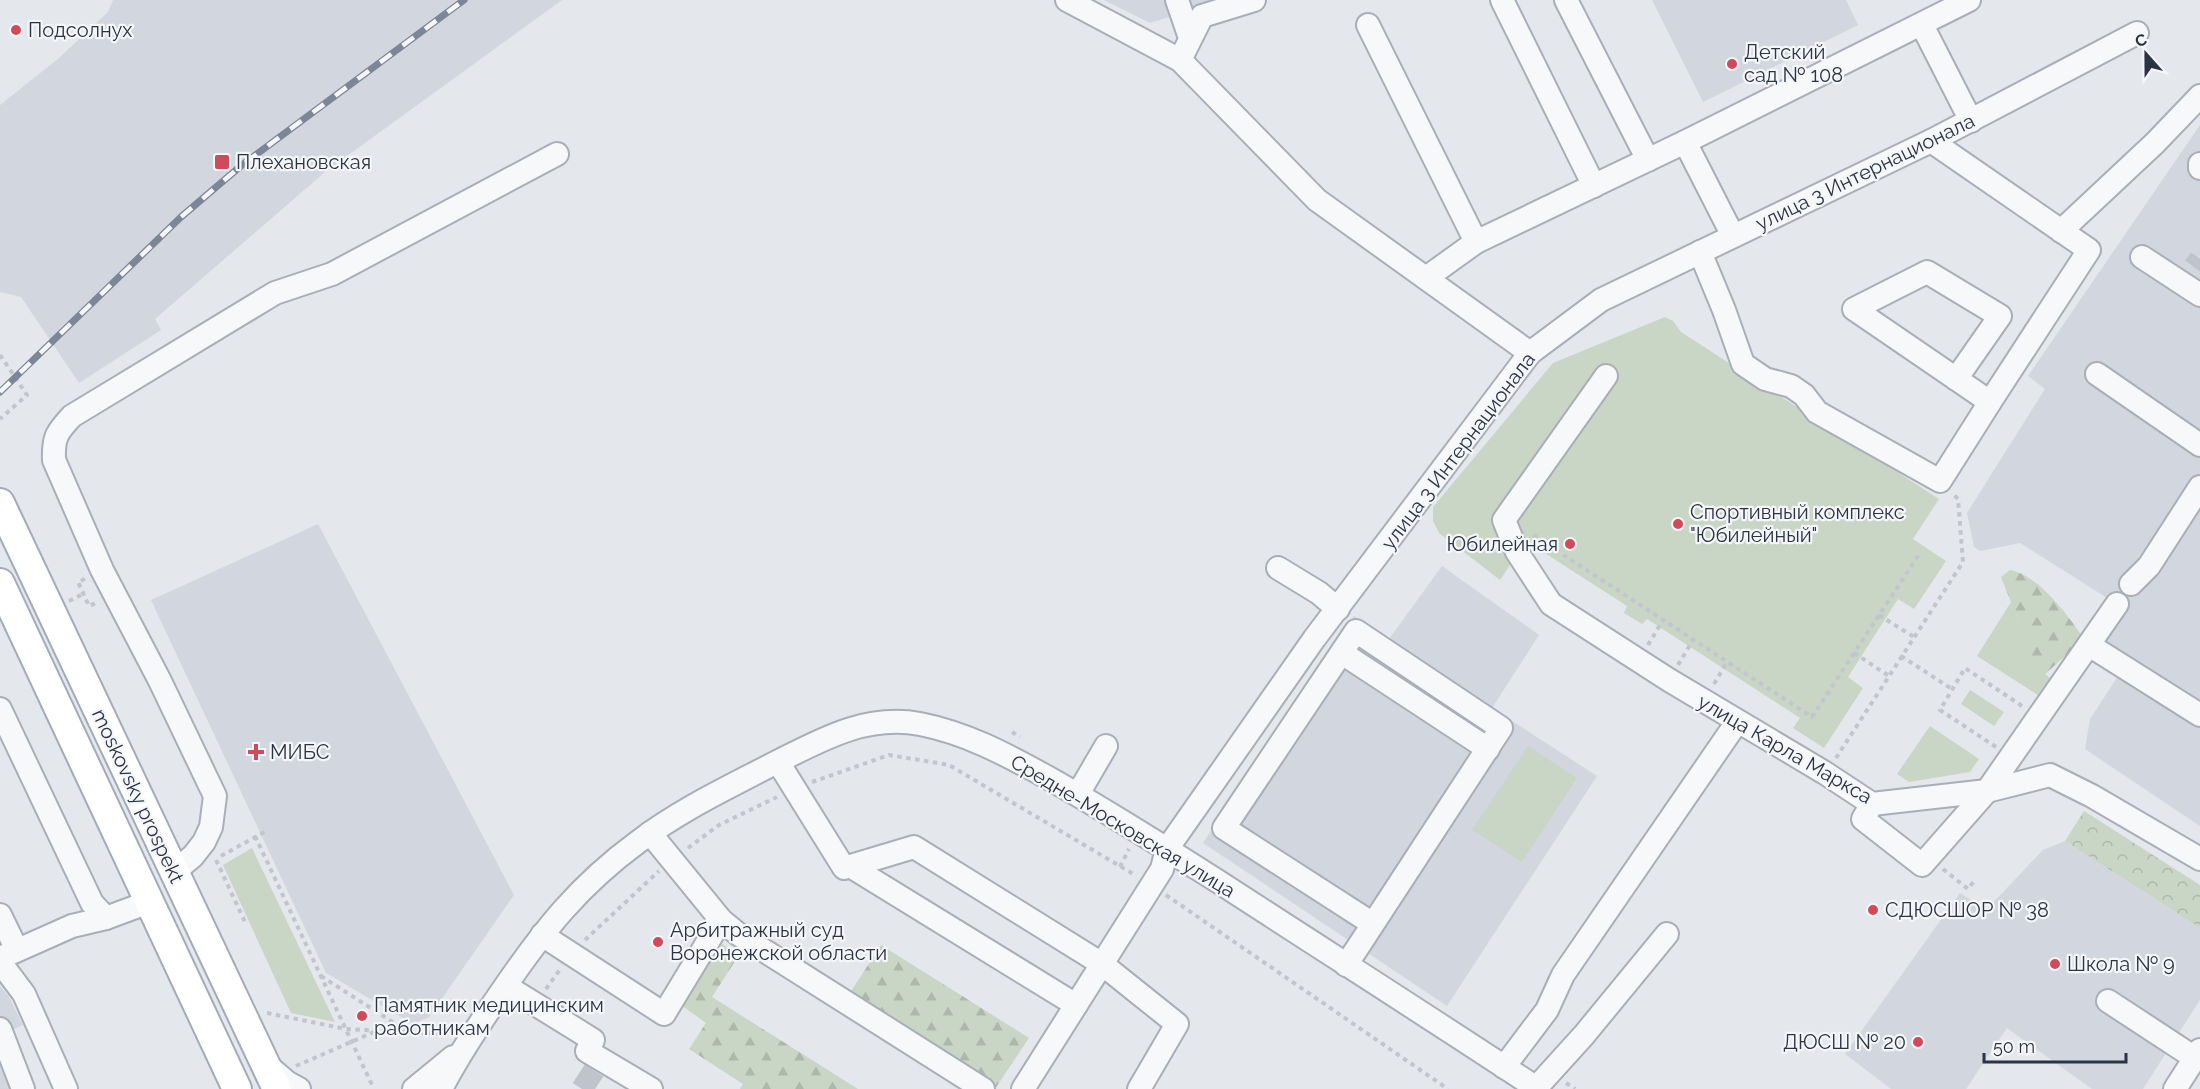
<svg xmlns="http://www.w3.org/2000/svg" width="2200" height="1089" font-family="Raleway,sans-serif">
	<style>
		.built { fill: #d2d6de }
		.grass { fill: #c9d6c5 }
		.forest { fill: url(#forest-firs) }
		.park { fill: url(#park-crowns) }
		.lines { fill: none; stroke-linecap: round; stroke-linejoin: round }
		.minor-tunnel { stroke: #bfc3cb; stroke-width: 22; stroke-dasharray: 22 11; stroke-linecap: butt }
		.minor-casing { stroke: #a9aeb7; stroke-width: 26 }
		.major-casing { stroke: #a3abb8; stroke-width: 32 }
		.path { stroke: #c2c5cb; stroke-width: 4; stroke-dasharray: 4.5 4.5; stroke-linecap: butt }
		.minor { stroke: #f7f8fa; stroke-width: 22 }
		.major { stroke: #fff; stroke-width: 28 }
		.rail-casing { stroke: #7d8696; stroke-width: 7 }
		.rail { stroke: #f4f6f9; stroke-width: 4.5; stroke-dasharray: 14; stroke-linecap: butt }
		.poi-dot { fill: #d1495b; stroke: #f4f6f9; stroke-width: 2 }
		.labels { text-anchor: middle; stroke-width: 4.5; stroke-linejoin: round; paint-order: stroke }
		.poi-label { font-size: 20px; fill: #2b3445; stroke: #f4f6f9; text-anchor: start }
		.street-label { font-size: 20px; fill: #2b3445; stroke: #f4f6f9 }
	</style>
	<defs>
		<pattern id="forest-firs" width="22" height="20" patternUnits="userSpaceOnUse" patternTransform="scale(1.5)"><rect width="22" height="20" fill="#c9d6c5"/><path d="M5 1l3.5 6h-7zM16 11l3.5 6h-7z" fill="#adb8ab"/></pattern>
		<pattern id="park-crowns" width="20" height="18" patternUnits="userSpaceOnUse" patternTransform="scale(1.5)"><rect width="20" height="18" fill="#c9d6c5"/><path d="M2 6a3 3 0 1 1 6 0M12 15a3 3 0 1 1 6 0" fill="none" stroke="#adb8ab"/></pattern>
	</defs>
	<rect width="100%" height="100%" fill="#e4e7ec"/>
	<!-- built -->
	<g class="built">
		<path d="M113,0H562L325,172L155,319L161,330L79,383L21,297L0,292V105L59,58L108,12Z"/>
		<path d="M1104,0H1223L1150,23Z"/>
		<path d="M1652,0H1846L1858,25L1703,102Z"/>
		<path d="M2200,125V826L2085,749L2090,719L2120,673L2100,645L2123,608L2020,543L1980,551L1974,547L1967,513L2045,389L2028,376Z"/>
		<path d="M318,524L514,895L429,1017L413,1024L326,973L151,600Z"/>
		<path d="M1442,566L1539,635L1492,708L1597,776L1447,1006L1203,843L1354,616L1389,639Z"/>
		<path d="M2065,841L2200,928V1000L2143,1089H2092L2007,1028L1966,1089H1891L1845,1054L1960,893L1986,910L2043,850Z"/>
		<path d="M0,986L9,997L23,1025L10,1031L31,1089H0Z"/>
	</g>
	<!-- grass -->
	<g class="grass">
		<path d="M1665,317L1673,321L1681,332L1939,499L1913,539L1946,561L1914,609L1898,599L1848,677L1863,688L1824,748L1793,728L1800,718L1647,619L1642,624L1624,613L1627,606L1526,541L1500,580L1439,533L1433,521V507L1553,363Z"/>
		<path d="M2011,602L2041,677L2044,673L2052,680L2041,697L1977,656Z"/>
		<path d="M1970,690L2004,712L1994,726L1961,704Z"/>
		<path d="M1930,726L1979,759L1970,772L1909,782L1897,774Z"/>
		<path d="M1528,746L1577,778L1522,862L1472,830Z"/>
		<path d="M252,848L335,1022L291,1013L223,865Z"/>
	</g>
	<!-- forest -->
	<g class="forest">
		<path d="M2010,570C2038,575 2067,614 2082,636L2078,649L2065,656L2041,678L2001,577Z"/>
		<path d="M722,944L739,955L712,997L858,1089H740L743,1084L689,1049L706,1023L681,1005Z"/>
		<path d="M881,945L1029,1038L995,1089H990L848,996Z"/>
	</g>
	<!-- park -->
	<path class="park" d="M2084,811L2200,885V928L2065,841Z"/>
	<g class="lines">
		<!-- minor-tunnel -->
		<g class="minor-tunnel">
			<path d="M2194,267L2200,259"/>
			<path d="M582,1089L599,1063"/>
		</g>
		<defs>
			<g id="minor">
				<path d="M1067,0L1180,60L1317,200L1530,353"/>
				<path d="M1177,0L1190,38"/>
				<path d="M1502,0L1594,186"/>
				<path d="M1566,0L1648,160"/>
				<path d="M1368,25L1476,242"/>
				<path d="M1922,25L1971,121"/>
				<path d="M1180,60L1202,16L1254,0"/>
				<path d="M1931,141L2089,250L1990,402L1854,309L1927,272L2000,316L1956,379"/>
				<path d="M1685,142L1733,236"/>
				<path d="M2200,164V168"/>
				<path d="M2061,231L2155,143L2200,96"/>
				<path d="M1700,252L1724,310L1743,364L1765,379L1791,386L1804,395L1817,412L1940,481L1990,402"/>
				<path d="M2142,257L2200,295"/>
				<path d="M1426,278L1476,242L1685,142L1969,0"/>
				<path d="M2097,374L2200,445"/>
				<path d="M1606,376L1504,520L1517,552L1551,604L1669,680L1825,773L1872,804L1987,791L2050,775L2092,796L2200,859"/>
				<path d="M1278,568L1319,593L1338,609"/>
				<path d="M2131,584L2149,566L2200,487"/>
				<path d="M2089,645L2200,715"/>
				<path d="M1342,653L1488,749"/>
				<path d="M0,709L92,903L106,918"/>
				<path d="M778,762L844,868L914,847L1102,964L1177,1024L1139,1089"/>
				<path d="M1078,794L1106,746"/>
				<path d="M1872,804L1863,819L1922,865L1987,791L2117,604"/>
				<path d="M650,833L721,920L738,934L983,1089"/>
				<path d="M850,866L1076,1005"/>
				<path d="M174,872L193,856L204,842L211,827L215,796L160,681L102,570L54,460C53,437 57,432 72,416L275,293L332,274L557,154"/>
				<path d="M0,915L17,950"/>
				<path d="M542,935L664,1014L721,920"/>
				<path d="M0,958L72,926L106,918L149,902"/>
				<path d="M0,962L24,994L66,1089"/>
				<path d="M1346,965L1358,947L1501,728L1356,631L1224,828L1373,924"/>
				<path d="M506,986L593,1040L587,1051L651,1089"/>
				<path d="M2108,1001L2195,1058"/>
				<path d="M0,1029L23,1089"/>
				<path d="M267,1065L288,1083L299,1089"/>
				<path d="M1504,1067L1547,1010L1563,975L1737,722"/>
				<path d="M1536,1088L1584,1035L1667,934"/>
				<path d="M414,1089L453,1057"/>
				<path d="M441,1089C459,1054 480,1023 502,991C543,931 578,886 638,842C680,810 727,788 773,764C821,740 865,714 920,724C966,733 1005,754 1045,776C1104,809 1162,846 1219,882C1325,951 1432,1019 1538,1089"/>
				<path d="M1023,1089L1162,869L1167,849L1314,639L1530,353L1601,300L1931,141L2137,33"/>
				<path d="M2175,1089L2200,1050"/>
			</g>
			<g id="major">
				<path d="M0,503L277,1089"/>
				<path d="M0,583L237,1089"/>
			</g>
		</defs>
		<!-- minor casing -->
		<use href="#minor" class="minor-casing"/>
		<!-- major casing -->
		<use href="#major" class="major-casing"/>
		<!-- path -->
		<g class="path">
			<path d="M0,355L27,395L0,419"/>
			<path d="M1533,535L1812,717L1920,553"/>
			<path d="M85,579L78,582L89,606L98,602"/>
			<path d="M69,601L83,594"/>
			<path d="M1879,615L1914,637"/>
			<path d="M1648,645L1663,620"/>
			<path d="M1854,653L1889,676"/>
			<path d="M1901,656L1952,689"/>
			<path d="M1678,665L1693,640"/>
			<path d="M1714,684L1727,662"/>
			<path d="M1012,732L1020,737"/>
			<path d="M1996,747L1940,710L1965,668L2022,706"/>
			<path d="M1836,758L1963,562L1958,499L1953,494"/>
			<path d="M812,782L889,755L949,765L1135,875"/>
			<path d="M255,836L373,1087"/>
			<path d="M688,848L719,825L777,797"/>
			<path d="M221,856L268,830"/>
			<path d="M216,860L246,924"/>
			<path d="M1120,867L1129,849"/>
			<path d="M1943,869L1968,889L1975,880"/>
			<path d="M1166,895L1448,1089"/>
			<path d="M585,940L659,871"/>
			<path d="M321,976L408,1032"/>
			<path d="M546,989L561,968"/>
			<path d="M267,1013L346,1029L445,1034"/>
			<path d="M296,1066L374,1032"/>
			<path d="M1566,1083L1575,1089"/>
		</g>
		<!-- minor -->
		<use href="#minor" class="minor"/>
		<!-- major -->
		<use href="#major" class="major"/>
		<defs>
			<path id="rail" d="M0,392L181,217L242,165L464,0"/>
		</defs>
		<!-- rail casing -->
		<use href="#rail" class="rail-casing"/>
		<!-- rail -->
		<use href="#rail" class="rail"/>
	</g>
	<!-- markers -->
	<g class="poi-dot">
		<circle cx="16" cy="30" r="6"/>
		<circle cx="1732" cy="64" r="6"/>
		<rect x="214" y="154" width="16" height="16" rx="3"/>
		<circle cx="1678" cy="524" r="6"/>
		<circle cx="1570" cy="544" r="6"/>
		<path d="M253 743h6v6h6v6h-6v6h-6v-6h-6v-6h6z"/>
		<circle cx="1873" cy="910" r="6"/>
		<circle cx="658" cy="942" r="6"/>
		<circle cx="2055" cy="964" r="6"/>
		<circle cx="362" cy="1016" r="6"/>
		<circle cx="1918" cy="1042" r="6"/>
	</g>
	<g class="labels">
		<!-- poi labels -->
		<g class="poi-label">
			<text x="28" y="37">Подсолнух</text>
			<text x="1744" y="59">Детский<tspan x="1744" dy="23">сад № 108</tspan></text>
			<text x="236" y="169">Плехановская</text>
			<text x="1690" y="519">Спортивный комплекс<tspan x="1690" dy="23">"Юбилейный"</tspan></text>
			<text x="1558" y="551" text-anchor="end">Юбилейная</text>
			<text x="270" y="759">МИБС</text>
			<text x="1885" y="917">СДЮСШОР № 38</text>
			<text x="670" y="937">Арбитражный суд<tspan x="670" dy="23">Воронежской области</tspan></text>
			<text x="2067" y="971">Школа № 9</text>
			<text x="374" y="1012">Памятник медицинским<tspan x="374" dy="23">работникам</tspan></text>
			<text x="1906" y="1049" text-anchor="end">ДЮСШ № 20</text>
		</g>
		<!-- street labels -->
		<g class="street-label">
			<text transform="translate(1865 172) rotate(-26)" y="7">улица 3 Интернационала</text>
			<text transform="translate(1458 451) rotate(-53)" y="7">улица 3 Интернационала</text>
			<text transform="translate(1785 749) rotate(30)" y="7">улица Карла Маркса</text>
			<text transform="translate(138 796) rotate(65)" y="7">moskovsky prospekt</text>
			<text transform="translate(1123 826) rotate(31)" y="7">Средне-Московская улица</text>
		</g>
	</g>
	<!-- north arrow -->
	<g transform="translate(2146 54) rotate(339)" stroke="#f4f6f9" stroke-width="4.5" paint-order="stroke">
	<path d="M0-4.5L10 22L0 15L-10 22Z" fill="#2b3445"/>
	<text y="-9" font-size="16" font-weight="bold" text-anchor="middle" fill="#2b3445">С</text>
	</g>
	<!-- scale -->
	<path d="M1984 1053v9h142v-9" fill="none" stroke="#2b3445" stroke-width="3"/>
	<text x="1993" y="1053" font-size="18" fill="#2b3445" stroke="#f4f6f9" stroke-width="4.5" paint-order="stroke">50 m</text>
</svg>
